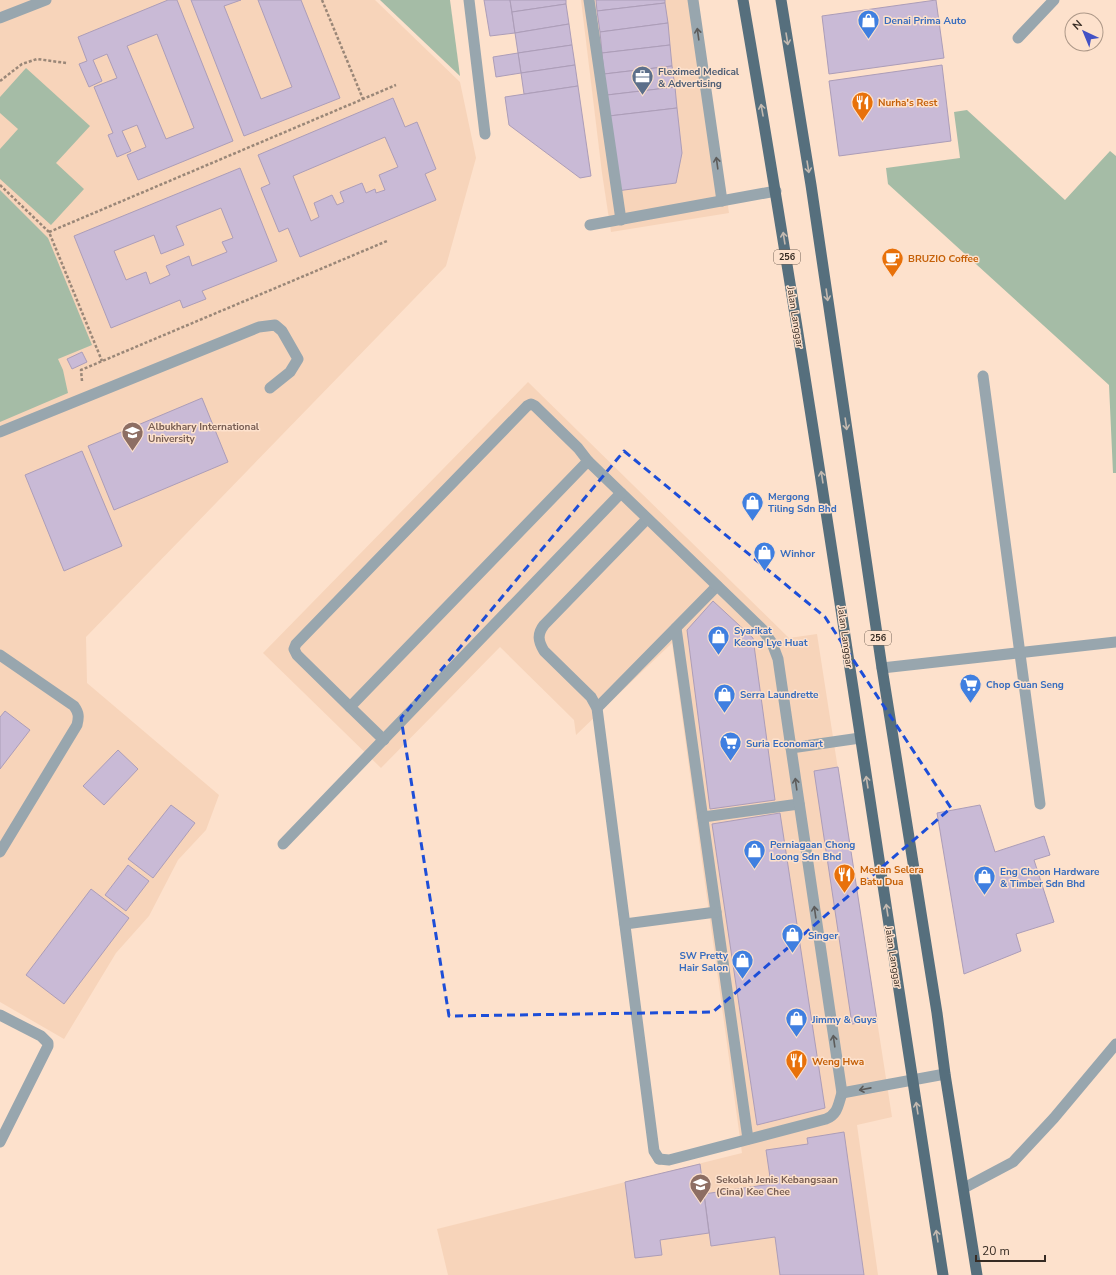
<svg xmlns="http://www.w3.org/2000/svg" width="1116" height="1275" font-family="'Nunito Sans',sans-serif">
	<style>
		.built { fill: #f7d4ba }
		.green { fill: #a5bca6 }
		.building { fill: #c9bad6; stroke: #ac9db8; fill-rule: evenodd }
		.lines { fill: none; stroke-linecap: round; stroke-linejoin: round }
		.path { stroke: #9a8778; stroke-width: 2.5; stroke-dasharray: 3 2; stroke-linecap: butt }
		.service { stroke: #98a6ae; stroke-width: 11 }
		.minor { stroke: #98a6ae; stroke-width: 11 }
		.primary { stroke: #566f7d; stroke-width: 11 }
		.oneway { stroke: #5d5c5b }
		.oneway2 { stroke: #c3b9b0 }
		.marked { fill: none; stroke: #1d4ed8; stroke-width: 3; stroke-dasharray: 8 5; stroke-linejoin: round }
		.labels { text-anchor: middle; stroke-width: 3; stroke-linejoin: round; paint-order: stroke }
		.shield { fill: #fde1cc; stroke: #726256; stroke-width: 1 }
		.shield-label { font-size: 9px; font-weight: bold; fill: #362b23 }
		.shop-label { font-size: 10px; font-weight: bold; fill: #366cbe; stroke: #fde1cc; text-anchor: start }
		.service-label { font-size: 10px; font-weight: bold; fill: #4e5e75; stroke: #fde1cc; text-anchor: start }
		.food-label { font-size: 10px; font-weight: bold; fill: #c56008; stroke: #fde1cc; text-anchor: start }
		.street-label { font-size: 10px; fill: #362b23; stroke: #fde1cc }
		.education-label { font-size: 10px; font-weight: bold; fill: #785e54; stroke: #fde1cc; text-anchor: start }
	</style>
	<rect width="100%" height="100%" fill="#fde1cc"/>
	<!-- built -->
	<g class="built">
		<path d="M0,0H375L460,82L476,158L446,266L86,637L87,683L219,795L206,830L178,860L149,916L116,953L64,1039L0,1002Z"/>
		<path d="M581,0H697L729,213L611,232L602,173Z"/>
		<path d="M528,382L789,638L817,634L892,1117L857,1125L878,1275H448L437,1229L742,1153L672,643L576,735L574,720L500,647L381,768L263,653Z"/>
	</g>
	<!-- green -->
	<g class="green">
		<path d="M380,0H450L460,76Z"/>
		<path d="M26,68L90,126L56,163L84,189L51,225L0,179V149L18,129L0,113V97Z"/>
		<path d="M967,110L1065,200L1110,151L1116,156V473H1113L1109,385L888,184L886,168L960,158L954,112Z"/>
		<path d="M0,190L48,238L92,345L58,359L63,370L68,393L0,422Z"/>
	</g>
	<!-- building -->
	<g class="building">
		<path d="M168,0H177L233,141L138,180L127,155L146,147L137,125L122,131L131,151L117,157L108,135L113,133L94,87L117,78L107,54L93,60L102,81L89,87L79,64L87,61L78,37ZM157,34L194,128L166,139L127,46Z"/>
		<path d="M191,0H241L224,6L261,99L292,87L258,0H301L340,98L244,136Z"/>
		<path d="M484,0H510L515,33L490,36Z"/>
		<path d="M510,0H566V4L512,12Z"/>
		<path d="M596,0H665V3L597,11Z"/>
		<path d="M936,0L944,58L829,74L822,16Z"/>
		<path d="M665,3L668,23L600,32L597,11Z"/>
		<path d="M566,4L569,24L515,33L512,12Z"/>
		<path d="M668,23L670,45L602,53L600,32Z"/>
		<path d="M569,24L572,45L518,53L515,33Z"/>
		<path d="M572,45L575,65L521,73L518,53Z"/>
		<path d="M670,45L672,66L604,74L602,53Z"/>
		<path d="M518,53L521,73L496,77L493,57Z"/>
		<path d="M575,65L578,86L524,94L521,73Z"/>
		<path d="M942,65L951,141L839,156L829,81Z"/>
		<path d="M672,66L675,87L607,95L604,74Z"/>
		<path d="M578,86L591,176L580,178L509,125L505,97Z"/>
		<path d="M675,87L677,108L609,116L607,95Z"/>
		<path d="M393,98L405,127L417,122L436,169L425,174L436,200L300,257L288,228L279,232L261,188L270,184L258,155ZM385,137L398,167L379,175L385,190L376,193L375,189L366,193L362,183L340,192L344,202L337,205L332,195L314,203L319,217L311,221L293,176Z"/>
		<path d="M677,108L682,153L676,183L617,191L609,116Z"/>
		<path d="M240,168L277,261L202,291L206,299L183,308L180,300L111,328L74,236ZM221,208L233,238L222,242L227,252L192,266L189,256L166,266L170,275L150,284L146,272L126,280L114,251L154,235L161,254L184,245L176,226Z"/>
		<path d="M82,352L87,362L72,369L67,359Z"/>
		<path d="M202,398L228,462L114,510L88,446Z"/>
		<path d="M82,451L122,546L64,571L25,475Z"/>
		<path d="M713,601L753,638L775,800L710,809L687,630Z"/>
		<path d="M5,711L30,730L0,769V717Z"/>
		<path d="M118,750L138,769L104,805L83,786Z"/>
		<path d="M838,767L877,1020L852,1024L814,771Z"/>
		<path d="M171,805L195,823L153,878L128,859Z"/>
		<path d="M980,805L995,852L1044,836L1050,855L1034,860L1054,922L1016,934L1021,951L964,974L937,813Z"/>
		<path d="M780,813L825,1108L757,1125L712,824Z"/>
		<path d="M128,865L149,881L126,911L105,895Z"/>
		<path d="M91,889L129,918L64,1004L26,975Z"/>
		<path d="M844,1132L864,1275H780L775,1237L711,1246L704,1194L771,1184L766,1150L808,1144L807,1138Z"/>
		<path d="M700,1164L709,1233L660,1240L662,1255L635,1258L625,1182Z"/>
	</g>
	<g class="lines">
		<!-- path -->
		<g class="path">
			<path d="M322,0L363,99"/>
			<path d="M0,81L22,64L37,59L66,63"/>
			<path d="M0,185L49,232L102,361"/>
			<path d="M49,232L396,85"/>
			<path d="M82,381L81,370L387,241"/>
		</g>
		<!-- service -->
		<g class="service">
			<path d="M589,0L621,220"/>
			<path d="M0,18L46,0"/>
			<path d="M0,432L259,327L275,325L282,331L298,359L290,372L270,388"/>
			<path d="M676,628L748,1139"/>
			<path d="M0,655L74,706C79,713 79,717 77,725L0,852"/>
			<path d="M350,707L297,655L294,649L296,644L527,406L531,404L535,406L578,448L588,461"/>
			<path d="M597,708L717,586"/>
			<path d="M703,817L799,804"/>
			<path d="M625,924L716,912"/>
			<path d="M0,1015L41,1036L48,1043V1046L0,1142"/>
			<path d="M659,1159L669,1160L826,1119C838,1114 838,1105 842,1093"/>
		</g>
		<!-- minor -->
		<g class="minor">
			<path d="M469,0L485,134"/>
			<path d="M693,0L722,201"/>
			<path d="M1018,38L1054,0"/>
			<path d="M590,225L776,191"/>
			<path d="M983,376L1040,804"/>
			<path d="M647,519L544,625C537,634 538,641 544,651L591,697L597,708L654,1151L659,1159"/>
			<path d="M882,668L1116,642"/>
			<path d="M384,740L350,707L588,461L762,629L772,643L778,659L791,748L860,738"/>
			<path d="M791,748L842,1093L945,1074"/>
			<path d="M283,844L621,493"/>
			<path d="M964,1188L1013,1162L1054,1118L1116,1044"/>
		</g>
		<!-- primary -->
		<g class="primary">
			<path d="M743,0C816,424 876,850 943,1275"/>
			<path d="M781,0L811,185L882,668L937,1013L945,1074L977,1275"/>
		</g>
	</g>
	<!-- one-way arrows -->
	<defs><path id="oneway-shaft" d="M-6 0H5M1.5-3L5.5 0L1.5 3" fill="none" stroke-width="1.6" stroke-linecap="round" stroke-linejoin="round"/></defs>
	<g class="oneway">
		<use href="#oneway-shaft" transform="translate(698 34) rotate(-98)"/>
		<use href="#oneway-shaft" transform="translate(717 163) rotate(-98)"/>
		<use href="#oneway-shaft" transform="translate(796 784) rotate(-98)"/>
		<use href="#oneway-shaft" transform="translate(815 912) rotate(-98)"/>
		<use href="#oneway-shaft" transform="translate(834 1041) rotate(-98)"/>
		<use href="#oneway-shaft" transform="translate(865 1089) rotate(169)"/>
	</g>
	<g class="oneway2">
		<use href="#oneway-shaft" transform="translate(787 39) rotate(81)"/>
		<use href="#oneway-shaft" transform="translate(762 110) rotate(-100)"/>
		<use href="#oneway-shaft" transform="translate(808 167) rotate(81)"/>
		<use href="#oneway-shaft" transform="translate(784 238) rotate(-99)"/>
		<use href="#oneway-shaft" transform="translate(827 295) rotate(82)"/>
		<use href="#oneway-shaft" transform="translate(846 424) rotate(82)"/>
		<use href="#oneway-shaft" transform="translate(822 477) rotate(-99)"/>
		<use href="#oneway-shaft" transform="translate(867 782) rotate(-99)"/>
		<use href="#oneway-shaft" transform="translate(887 910) rotate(-99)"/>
		<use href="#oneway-shaft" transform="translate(917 1108) rotate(-99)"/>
		<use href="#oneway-shaft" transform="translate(937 1236) rotate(-99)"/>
	</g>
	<!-- marked area -->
	<path class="marked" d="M624,451L825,617L951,808L713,1012L449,1016L401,718Z"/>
	<!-- icons -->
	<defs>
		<symbol id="shop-pin" viewBox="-11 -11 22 30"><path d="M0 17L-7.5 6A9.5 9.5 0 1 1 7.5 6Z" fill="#3f7fe0" stroke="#fde1cc"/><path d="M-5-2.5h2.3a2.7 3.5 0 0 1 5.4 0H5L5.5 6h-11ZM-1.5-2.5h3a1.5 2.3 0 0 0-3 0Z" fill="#fff"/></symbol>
		<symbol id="office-pin" viewBox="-11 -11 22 30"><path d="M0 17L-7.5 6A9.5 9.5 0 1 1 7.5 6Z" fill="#5c6f8a" stroke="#fde1cc"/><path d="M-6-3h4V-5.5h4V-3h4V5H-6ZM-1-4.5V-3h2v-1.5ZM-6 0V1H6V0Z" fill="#fff"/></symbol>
		<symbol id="restaurant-pin" viewBox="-11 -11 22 30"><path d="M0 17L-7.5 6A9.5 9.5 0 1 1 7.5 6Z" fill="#e8710a" stroke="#fde1cc"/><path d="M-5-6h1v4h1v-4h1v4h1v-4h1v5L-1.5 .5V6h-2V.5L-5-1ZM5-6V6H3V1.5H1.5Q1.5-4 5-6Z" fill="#fff"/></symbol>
		<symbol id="cafe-pin" viewBox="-11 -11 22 30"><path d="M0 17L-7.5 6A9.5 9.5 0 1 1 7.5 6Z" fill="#e8710a" stroke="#fde1cc"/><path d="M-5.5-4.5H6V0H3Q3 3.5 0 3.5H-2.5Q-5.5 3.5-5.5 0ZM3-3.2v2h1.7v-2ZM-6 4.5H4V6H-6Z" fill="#fff"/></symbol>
		<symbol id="university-pin" viewBox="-11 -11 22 30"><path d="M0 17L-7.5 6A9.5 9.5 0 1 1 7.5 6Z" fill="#8d6e63" stroke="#fde1cc"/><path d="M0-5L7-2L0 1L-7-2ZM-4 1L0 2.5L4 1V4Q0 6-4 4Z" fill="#fff"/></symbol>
		<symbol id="supermarket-pin" viewBox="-11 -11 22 30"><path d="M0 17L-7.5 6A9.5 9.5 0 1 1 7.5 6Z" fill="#3f7fe0" stroke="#fde1cc"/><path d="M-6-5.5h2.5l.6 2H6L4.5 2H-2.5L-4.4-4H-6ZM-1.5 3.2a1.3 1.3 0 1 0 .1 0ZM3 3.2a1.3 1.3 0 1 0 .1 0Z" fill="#fff"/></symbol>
		<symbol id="school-pin" viewBox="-11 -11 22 30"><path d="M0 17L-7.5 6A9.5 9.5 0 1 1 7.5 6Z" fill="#8d6e63" stroke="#fde1cc"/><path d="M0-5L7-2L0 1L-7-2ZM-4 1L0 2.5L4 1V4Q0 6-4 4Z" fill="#fff"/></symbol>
	</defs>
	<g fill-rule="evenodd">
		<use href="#shop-pin" x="856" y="8" width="25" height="34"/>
		<use href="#office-pin" x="630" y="64" width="25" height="34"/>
		<use href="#restaurant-pin" x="850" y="90" width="25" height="34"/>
		<use href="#cafe-pin" x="880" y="246" width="25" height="34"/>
		<use href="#university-pin" x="120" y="420" width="25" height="34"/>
		<use href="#shop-pin" x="740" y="490" width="25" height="34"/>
		<use href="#shop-pin" x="752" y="540" width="25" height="34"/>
		<use href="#shop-pin" x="706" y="624" width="25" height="34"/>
		<use href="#supermarket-pin" x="958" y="672" width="25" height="34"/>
		<use href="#shop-pin" x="712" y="682" width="25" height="34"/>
		<use href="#supermarket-pin" x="718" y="730" width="25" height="34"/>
		<use href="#shop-pin" x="742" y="838" width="25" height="34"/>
		<use href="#restaurant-pin" x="832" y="862" width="25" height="34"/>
		<use href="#shop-pin" x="972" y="864" width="25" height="34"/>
		<use href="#shop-pin" x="780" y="922" width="25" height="34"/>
		<use href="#shop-pin" x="730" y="948" width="25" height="34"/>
		<use href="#shop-pin" x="784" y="1006" width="25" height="34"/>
		<use href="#restaurant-pin" x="784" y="1048" width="25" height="34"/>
		<use href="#school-pin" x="688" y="1172" width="25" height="34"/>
	</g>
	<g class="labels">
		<!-- shield labels -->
		<g class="shield">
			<rect x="774" y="250" width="26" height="14" rx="3"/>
			<rect x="865" y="631" width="26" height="14" rx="3"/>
		</g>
		<g class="shield-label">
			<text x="787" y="260">256</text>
			<text x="878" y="641">256</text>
		</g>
		<!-- shop labels -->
		<g class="shop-label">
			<text x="884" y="24">Denai Prima Auto</text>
			<text x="768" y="500">Mergong<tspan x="768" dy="12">Tiling Sdn Bhd</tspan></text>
			<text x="780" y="557">Winhor</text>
			<text x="734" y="634">Syarikat<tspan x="734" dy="12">Keong Lye Huat</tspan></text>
			<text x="986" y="688">Chop Guan Seng</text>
			<text x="740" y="698">Serra Laundrette</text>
			<text x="746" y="747">Suria Economart</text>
			<text x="770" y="848">Perniagaan Chong<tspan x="770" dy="12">Loong Sdn Bhd</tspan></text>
			<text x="1000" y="875">Eng Choon Hardware<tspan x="1000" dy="12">&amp; Timber Sdn Bhd</tspan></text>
			<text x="808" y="939">Singer</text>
			<text x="728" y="959" text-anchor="end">SW Pretty<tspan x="728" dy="12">Hair Salon</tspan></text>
			<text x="812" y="1023">Jimmy &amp; Guys</text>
		</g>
		<!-- service labels -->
		<g class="service-label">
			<text x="658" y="75">Fleximed Medical<tspan x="658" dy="12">&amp; Advertising</tspan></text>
		</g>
		<!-- food labels -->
		<g class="food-label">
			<text x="878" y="106">Nurha's Rest</text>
			<text x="908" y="262">BRUZIO Coffee</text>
			<text x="860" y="873">Medan Selera<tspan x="860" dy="12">Batu Dua</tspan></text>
			<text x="812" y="1065">Weng Hwa</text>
		</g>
		<!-- street labels -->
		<g class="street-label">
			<text transform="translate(796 317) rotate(81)" y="4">Jalan Langgar</text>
			<text transform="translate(846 637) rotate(82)" y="4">Jalan Langgar</text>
			<text transform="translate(894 957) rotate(81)" y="4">Jalan Langgar</text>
		</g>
		<!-- education labels -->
		<g class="education-label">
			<text x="148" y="430">Albukhary International<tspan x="148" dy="12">University</tspan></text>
			<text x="716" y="1183">Sekolah Jenis Kebangsaan<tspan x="716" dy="12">(Cina) Kee Chee</tspan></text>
		</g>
	</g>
	<!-- north arrow -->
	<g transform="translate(1084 32) rotate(316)"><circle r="19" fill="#fde1cc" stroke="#ad9888"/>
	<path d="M0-3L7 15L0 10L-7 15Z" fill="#4351c5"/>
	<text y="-6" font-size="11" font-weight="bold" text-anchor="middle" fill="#362b23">N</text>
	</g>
	<!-- scale -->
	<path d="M976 1255v6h69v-6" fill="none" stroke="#362b23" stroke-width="2"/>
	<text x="982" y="1255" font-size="12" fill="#362b23" stroke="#fde1cc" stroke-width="3" paint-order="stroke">20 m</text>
</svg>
